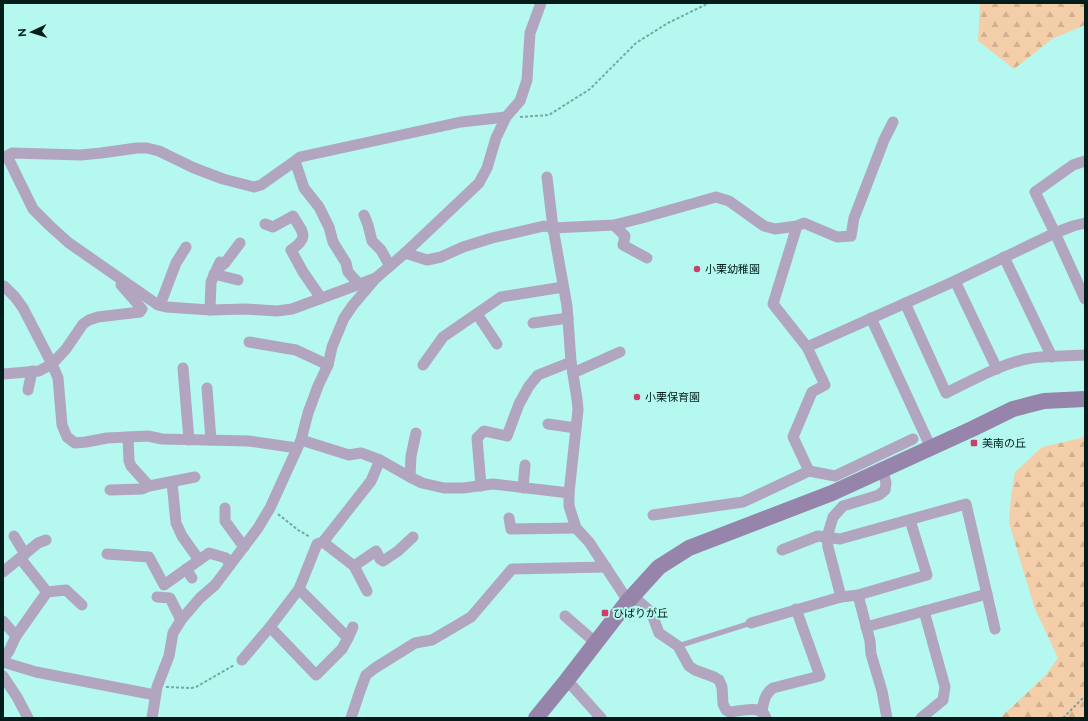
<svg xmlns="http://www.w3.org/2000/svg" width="1088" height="721" font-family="Raleway,'Noto Sans JP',sans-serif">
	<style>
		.forest { fill: url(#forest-firs) }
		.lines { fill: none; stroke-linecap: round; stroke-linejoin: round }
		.path { stroke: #75aaa3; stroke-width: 2; stroke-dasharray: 3 2; stroke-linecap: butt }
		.lane { stroke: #b1a5c0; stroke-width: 5.5 }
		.street { stroke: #b1a5c0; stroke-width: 11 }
		.secondary { stroke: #9684ab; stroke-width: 16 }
		.poi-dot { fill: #cd3f6b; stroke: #b5f8ef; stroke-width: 1.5 }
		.labels { text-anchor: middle; stroke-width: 4; stroke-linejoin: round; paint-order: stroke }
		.poi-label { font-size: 11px; fill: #021d1a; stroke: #b5f8ef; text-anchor: start }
	</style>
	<defs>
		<pattern id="forest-firs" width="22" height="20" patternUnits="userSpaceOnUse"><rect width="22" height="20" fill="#f4cea9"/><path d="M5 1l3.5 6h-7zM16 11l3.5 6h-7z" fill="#d0b091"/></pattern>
	</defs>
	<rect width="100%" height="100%" fill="#b5f8ef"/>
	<!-- forest -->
	<g class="forest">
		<path d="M980,3H1085V25L1052,39L1014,69L978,41Z"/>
		<path d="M1085,437V718H1000L1045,676L1058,658L1035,609L1009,523L1011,496L1015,472L1042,447Z"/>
	</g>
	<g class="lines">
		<!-- path -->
		<g class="path">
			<path d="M520,117L549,115L590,89L636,43L668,23L709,3"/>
			<path d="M278,514L298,530L310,537"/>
			<path d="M166,687L191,688L196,687L234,665"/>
			<path d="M1063,718L1085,696"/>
		</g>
		<!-- lane -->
		<path class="lane" d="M678,646L751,623"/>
		<!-- street -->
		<g class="street">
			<path d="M295,161L304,188L319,207L329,227L333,242L346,263L348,272L359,284"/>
			<path d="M1085,161L1073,165L1035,192L1055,233L1085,299"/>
			<path d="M547,177L553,228L567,306L571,362L577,399L578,410L569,493V506L576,528L589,542L628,601"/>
			<path d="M364,215L368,225L372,241L381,250L390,266"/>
			<path d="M265,224L273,227L293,216C303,233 310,237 291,250L303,272L321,298"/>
			<path d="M614,225L625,236L623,245L647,258"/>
			<path d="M797,226L773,304L807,347L955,281L1055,233L1073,226L1085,223"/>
			<path d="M405,253L427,260L441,257L463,247L492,238L544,226L553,228L614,225L642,218L716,197L729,201L764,226L775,229L797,226L804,223L837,237L851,236L854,218L884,140L893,122"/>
			<path d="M1004,257L1052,357"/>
			<path d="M217,269L225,263L240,243"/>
			<path d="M214,274L238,280"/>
			<path d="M376,278L292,309L277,311L246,309L210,310L166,307L158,305L69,243L50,226L33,209L7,156L12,153L81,155L101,153L137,148H147L159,151L194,168L223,179L254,187L261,185L295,161L300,157L461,122L506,117"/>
			<path d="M955,281L997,369"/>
			<path d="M4,286L15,297L23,308L52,364L58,378L62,425L67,437L75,443L86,442L107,438L148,436L162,439L249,441L297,448"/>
			<path d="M905,303L946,393C971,381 1004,362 1032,358C1049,356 1068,356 1085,355"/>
			<path d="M160,305L176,263L186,247"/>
			<path d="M210,310L211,282L220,262"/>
			<path d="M477,314L497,344"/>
			<path d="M871,318L931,448"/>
			<path d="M533,323L568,318"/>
			<path d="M249,342L296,350L328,365"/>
			<path d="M807,347L825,385L812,392L793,437L809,471L835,476L913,439"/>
			<path d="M423,365L443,337L501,297L563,287"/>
			<path d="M183,368L189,440"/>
			<path d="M573,373L620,352"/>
			<path d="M3,374L39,371L52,364L66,349L83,324L89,320L98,317L140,312L142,309L121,285"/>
			<path d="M207,388L211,440"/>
			<path d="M28,390L32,371"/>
			<path d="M548,424L576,428"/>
			<path d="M128,437L129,461L131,466L149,486L195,477"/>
			<path d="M301,440L349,455L361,453L380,460L410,477L422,483L444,488H463L493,484L569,493"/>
			<path d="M410,477L411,456L416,433"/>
			<path d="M172,482L176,523L182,536L199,560"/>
			<path d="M481,486L477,438L484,431L507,436L519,404L529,386L538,375L571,362"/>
			<path d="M523,488L525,465"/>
			<path d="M110,490L142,489L149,486"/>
			<path d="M225,508V521L244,547"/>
			<path d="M653,515L743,502L809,471"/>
			<path d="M509,518L511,529L576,528"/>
			<path d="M14,536L25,554"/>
			<path d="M323,542L354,566L367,591"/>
			<path d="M782,550L818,536L840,539L966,504L995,629"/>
			<path d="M107,554L149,557L164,585L209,553L226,558L230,565"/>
			<path d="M20,558L47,592"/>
			<path d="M354,566L376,551L380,559L383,561L398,551L413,537"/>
			<path d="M186,569L192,578"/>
			<path d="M3,572L38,543L46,540"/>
			<path d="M858,595L870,641L871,654L882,691L887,718"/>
			<path d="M633,596L651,612L659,633L678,646L689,666L695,670L714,677L719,680L722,687L723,704L726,710L730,712C741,711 762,704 766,718"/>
			<path d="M157,597L170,598L181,620"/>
			<path d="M841,597L828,547L827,537L833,517L843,506L879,495L885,490L886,483L883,470"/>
			<path d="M565,616L596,643"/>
			<path d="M3,621L16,636L9,651L3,660"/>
			<path d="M751,623L841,597L858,595L927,575L910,520"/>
			<path d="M270,627L316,675L342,649L348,638L299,589"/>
			<path d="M866,627L987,594"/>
			<path d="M16,636L47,592L66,590L82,605"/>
			<path d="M348,638L353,627"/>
			<path d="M242,660L270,627L299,589L317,544L323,542L371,481L380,460"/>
			<path d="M3,662L36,672L155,695"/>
			<path d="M3,676L17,697L28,718"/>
			<path d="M567,680L601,718"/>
			<path d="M762,710C764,701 765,693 773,688L820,676L796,609"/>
			<path d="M152,718L157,687L169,656L173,633L181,620L200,598L215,585L258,528L270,508L301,440L308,413L318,386L328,365L332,347L344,318L353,305L376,278L405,253L479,183L487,168L496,138L506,117L520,101L527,80L530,33L541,3"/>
			<path d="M351,718L360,691L366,675L375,668L415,643L432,640L471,617L512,569L606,567"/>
			<path d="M921,718L943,700L945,687L924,611"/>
		</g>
		<!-- secondary -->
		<path class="secondary" d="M536,718L567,680L628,601L659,567L689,548L832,493L972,429L1013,409L1032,404L1044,401L1085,399"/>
	</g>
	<!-- markers -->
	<g class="poi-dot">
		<circle cx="697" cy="269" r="4"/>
		<circle cx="637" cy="397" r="4"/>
		<rect x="970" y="439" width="8" height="8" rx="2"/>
		<rect x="601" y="609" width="8" height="8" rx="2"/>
	</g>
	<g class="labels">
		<!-- poi labels -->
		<g class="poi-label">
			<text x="705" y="273">小栗幼稚園</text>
			<text x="645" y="401">小栗保育園</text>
			<text x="982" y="447">美南の丘</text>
			<text x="613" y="617">ひばりが丘</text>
		</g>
	</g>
	<!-- border -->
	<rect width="1088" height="721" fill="none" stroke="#021d1a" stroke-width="8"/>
	<!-- north arrow -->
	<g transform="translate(32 32) rotate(266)" stroke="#b5f8ef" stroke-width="3" paint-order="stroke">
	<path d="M0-3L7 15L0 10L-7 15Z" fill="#021d1a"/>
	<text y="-6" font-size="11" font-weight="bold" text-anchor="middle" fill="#021d1a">N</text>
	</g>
</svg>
